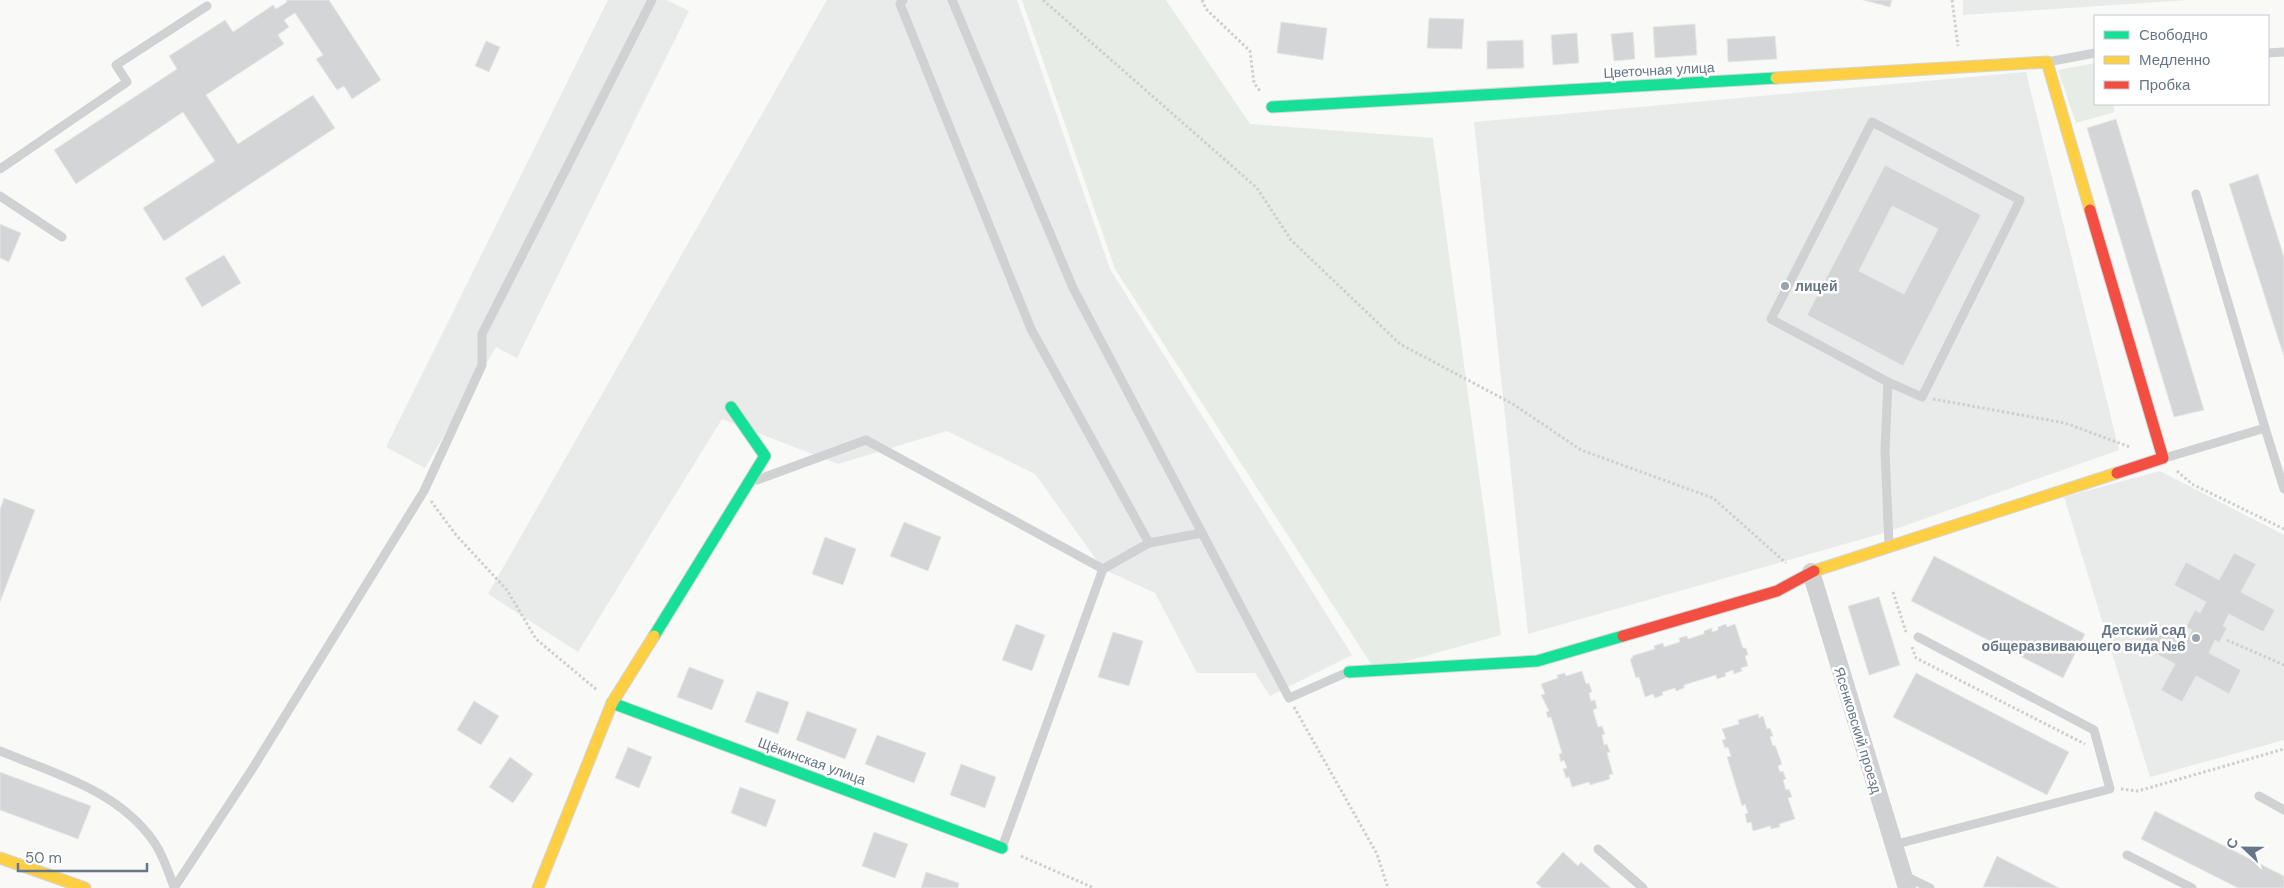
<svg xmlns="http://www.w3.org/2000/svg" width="2284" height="888" font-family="'DM Sans',sans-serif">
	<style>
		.built { fill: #e9eaea }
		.green { fill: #e8ece6 }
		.building { fill: #d4d5d6; stroke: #e8e8e8; fill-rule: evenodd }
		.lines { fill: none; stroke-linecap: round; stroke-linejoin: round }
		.fast-casing { stroke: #d4d6d7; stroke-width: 13 }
		.slow-casing { stroke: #d4d6d7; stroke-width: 13 }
		.jam-casing { stroke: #d4d6d7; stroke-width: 13 }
		.path { stroke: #cecfd0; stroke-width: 3; stroke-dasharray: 2.5 2.5; stroke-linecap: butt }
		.lane { stroke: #d0d1d3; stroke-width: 9 }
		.street { stroke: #d0d1d3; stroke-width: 18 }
		.fast { stroke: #16e098; stroke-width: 11 }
		.slow { stroke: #ffcf43; stroke-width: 11 }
		.jam { stroke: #f24e42; stroke-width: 11 }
		.poi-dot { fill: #9aa4b0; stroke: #fff; stroke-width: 2 }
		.labels { text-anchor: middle; stroke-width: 5; stroke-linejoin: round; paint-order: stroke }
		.street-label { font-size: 14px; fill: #677789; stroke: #fff }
		.poi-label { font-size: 14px; font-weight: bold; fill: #677789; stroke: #fff; text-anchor: start }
	</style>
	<rect width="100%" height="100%" fill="#f9f9f8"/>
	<!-- built -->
	<g class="built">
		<path d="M608,0H666L689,11L517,358L496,347L425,468L386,447Z"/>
		<path d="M827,0H1017L1110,269L1352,655L1270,696L1255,673H1197L1155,593L1103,569L1035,474L947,431L838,464L722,419L578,652L488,594Z"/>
		<path d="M1963,0H2188L1963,15Z"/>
		<path d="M2026,72L2119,450L1887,532L1528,634L1474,122Z"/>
		<path d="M2160,471L2284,535V740L2150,777L2064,497Z"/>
	</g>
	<!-- green -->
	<g class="green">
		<path d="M1022,0H1166L1250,124L1433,138L1501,635L1375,670L1115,269Z"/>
		<path d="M2095,63V104H2113L2115,112L2076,123L2058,70Z"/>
	</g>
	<!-- building -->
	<g class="building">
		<path d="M286,0H329L381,80L352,99L344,86L337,90L316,59L323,55L295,13L284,20L289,27L278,35L284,44L206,95L238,144L313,95L335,128L164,241L143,208L215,161L183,112L76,184L54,150L177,69L169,56L225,20L233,32L273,5L276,9L287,2Z"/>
		<path d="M1863,0H1892L1890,7Z"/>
		<path d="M1429,18L1464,19L1462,49L1427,48Z"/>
		<path d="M1281,22L1327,28L1323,60L1277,53Z"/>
		<path d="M1695,24L1697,55L1655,58L1653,27Z"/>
		<path d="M1633,32L1635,59L1614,61L1611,34Z"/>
		<path d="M1577,33L1579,63L1553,65L1551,35Z"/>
		<path d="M1775,36L1777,59L1728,62L1727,39Z"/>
		<path d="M1523,40L1524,68L1487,69V41Z"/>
		<path d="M486,41L500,47L489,72L475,66Z"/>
		<path d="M2116,119L2204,410L2174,417L2087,128Z"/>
		<path d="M1885,165L1981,215L1903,366L1807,315ZM1892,206L1938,229L1904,294L1859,271Z"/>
		<path d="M2258,174L2284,257V357L2229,184Z"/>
		<path d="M0,224L21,233L9,262L0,258Z"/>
		<path d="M224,255L241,283L202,307L185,278Z"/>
		<path d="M4,498L35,510L0,602V509Z"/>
		<path d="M904,522L941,537L928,571L890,556Z"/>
		<path d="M825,537L856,549L843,585L812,574Z"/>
		<path d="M2234,553L2256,564L2241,592L2275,610L2263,632L2229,614L2223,626L2227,628L2219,643L2215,640L2209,653L2241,670L2229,694L2196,676L2182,702L2161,690L2175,664L2142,646L2153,624L2186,641L2192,630L2186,627L2195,610L2200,613L2206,602L2174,585L2186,562L2219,580Z"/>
		<path d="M1934,556L2085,634L2063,678L1911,601Z"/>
		<path d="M1879,597L1900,665L1869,675L1848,606Z"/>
		<path d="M1016,624L1045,635L1032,671L1002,660Z"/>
		<path d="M1726,624L1727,627L1735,624L1743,648H1746L1748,655L1745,656L1748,666L1741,668L1742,671L1734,674L1733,670L1725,673L1726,676L1717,679L1716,675L1684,685V688L1676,691L1675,688L1662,692L1663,695L1655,698L1653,694L1645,697L1639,677L1636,678L1630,659L1633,658L1632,656L1655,649L1654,646L1663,643L1664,647L1680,642L1679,638L1687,636L1688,639L1704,634V631L1712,628V632L1718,630V627Z"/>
		<path d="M1113,632L1143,641L1129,686L1098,677Z"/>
		<path d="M689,667L724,680L712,710L677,697Z"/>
		<path d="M1582,671L1586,684L1589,683L1592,692L1589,693L1591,701L1595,700L1597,708L1593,710L1598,727L1602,726L1605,734L1602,735L1604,745L1607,744L1610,752L1607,753L1613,774L1609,775L1610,779L1590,785L1589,782L1572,787L1569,777L1566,778L1563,769L1567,768L1564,760L1561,762L1559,754L1562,753L1551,717L1548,718L1546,712L1549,711L1541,695L1545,694L1541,684L1558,678L1557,675L1565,673L1566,676Z"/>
		<path d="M1916,673L2069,752L2047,795L1893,717Z"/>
		<path d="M757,691L789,702L778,734L745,722Z"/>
		<path d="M474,701L499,716L481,745L457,730Z"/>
		<path d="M807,711L857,729L845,759L796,740Z"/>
		<path d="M1758,714L1759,718L1763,716L1767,729L1770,728L1773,736L1770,737L1773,746L1775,745L1782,764L1778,766L1780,772L1783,771L1786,779L1783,780L1786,790L1789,789L1792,797L1788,798L1795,819L1779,824L1780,827L1771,829L1770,826L1753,831L1751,822L1747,823L1745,814L1748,813L1745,804L1742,806L1727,757L1731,756L1728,747L1725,748L1722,740L1726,739L1722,729L1739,724L1738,720Z"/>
		<path d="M877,735L926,753L914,783L865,764Z"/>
		<path d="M628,747L652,757L639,788L615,778Z"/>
		<path d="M510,757L533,774L513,803L489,787Z"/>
		<path d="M961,764L996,777L985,808L950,795Z"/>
		<path d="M0,772L91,806L78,839L0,810Z"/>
		<path d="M740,787L776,800L766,827L731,813Z"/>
		<path d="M2155,811L2284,876V888H2238L2141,839Z"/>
		<path d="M874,832L908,844L895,878L862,866Z"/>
		<path d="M1563,852L1578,866L1581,862L1611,888H1542L1536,883Z"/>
		<path d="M1997,856L2059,888L1983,887Z"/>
		<path d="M926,872L959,883L958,888H921Z"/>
	</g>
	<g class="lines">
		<defs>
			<g id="fast">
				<path d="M1272,107L1776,78"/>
				<path d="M654,636L765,456L731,407"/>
				<path d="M1349,672L1537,661L1623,636"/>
				<path d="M612,703L1002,848"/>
			</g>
			<g id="slow">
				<path d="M1776,78L2047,62L2090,210"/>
				<path d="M1814,571L2117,473"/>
				<path d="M0,858L85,888"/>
				<path d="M538,888L612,703L654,636"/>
			</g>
			<g id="jam">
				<path d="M2090,210L2163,458L2117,473"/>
				<path d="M1623,636L1777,591L1814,571"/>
			</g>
		</defs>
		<!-- fast casing -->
		<use href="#fast" class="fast-casing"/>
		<!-- slow casing -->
		<use href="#slow" class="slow-casing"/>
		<!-- jam casing -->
		<use href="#jam" class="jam-casing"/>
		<!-- path -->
		<g class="path">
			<path d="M1043,0L1257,188L1291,240L1400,344L1513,404L1581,450L1713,498L1786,563"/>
			<path d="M1202,0L1206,9L1250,51L1254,83L1260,91"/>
			<path d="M1952,0L1958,46"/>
			<path d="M1933,399L2065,423L2130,447"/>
			<path d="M2177,471L2192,484L2284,529"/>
			<path d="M431,501L456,535L507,590L536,639L597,690"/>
			<path d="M1893,592L1906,632"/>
			<path d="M2227,640L2284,665"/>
			<path d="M1912,647L1916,658L2085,744"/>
			<path d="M1294,707L1377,854L1388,888"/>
			<path d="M2121,789L2138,791L2284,749"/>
			<path d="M1021,856L1094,888"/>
		</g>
		<!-- lane -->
		<g class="lane">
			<path d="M903,0L900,4L1031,329L1149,543L1202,533"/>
			<path d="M952,0L1073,288L1289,698L1348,672"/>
			<path d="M2268,53L2284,52"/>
			<path d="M2047,62L2095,53"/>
			<path d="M0,169L127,82L116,65L207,6"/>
			<path d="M0,196L62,237"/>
			<path d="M1888,382L1771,319L1872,122L2020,200L1922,397L1888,382L1885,450L1889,545"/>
			<path d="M2265,428L2284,489"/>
			<path d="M2165,458L2265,428L2196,194"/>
			<path d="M757,480L866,440L1103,569L1149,543"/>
			<path d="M0,751C55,774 118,790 154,842C163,855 168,871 174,887"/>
			<path d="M2259,796L2284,810"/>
			<path d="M1003,845L1103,569"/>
			<path d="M1893,845L2110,789L2094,730L1918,637"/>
			<path d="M1598,849L1643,888"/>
			<path d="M2127,855L2192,888"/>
			<path d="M1903,875L1930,888"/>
			<path d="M174,888L251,771L424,491L482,365V334L652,0"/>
		</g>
		<!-- street -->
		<path class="street" d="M1811,572L1907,888"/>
		<!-- fast -->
		<use href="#fast" class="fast"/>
		<!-- slow -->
		<use href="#slow" class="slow"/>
		<!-- jam -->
		<use href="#jam" class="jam"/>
	</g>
	<!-- markers -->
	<g class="poi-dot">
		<circle cx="1785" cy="286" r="5"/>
		<circle cx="2196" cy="638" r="5"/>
	</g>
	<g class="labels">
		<!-- street labels -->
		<g class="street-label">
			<text transform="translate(1659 70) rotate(-3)" y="5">Цветочная улица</text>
			<text transform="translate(1858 730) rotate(73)" y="5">Ясенковский проезд</text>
			<text transform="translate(812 761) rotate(20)" y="5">Щёкинская улица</text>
		</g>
		<!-- poi labels -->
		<g class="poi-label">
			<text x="1795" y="291">лицей</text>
			<text x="2186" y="635" text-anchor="end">Детский сад<tspan x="2186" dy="16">общеразвивающего вида №6</tspan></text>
		</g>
	</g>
	<!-- legend -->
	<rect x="2094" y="15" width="175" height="90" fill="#ffffff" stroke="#c2c9d0"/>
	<rect x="2104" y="31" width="25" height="8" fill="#16e098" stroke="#c2c9d0"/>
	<text x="2139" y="40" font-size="15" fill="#677789">Свободно</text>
	<rect x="2104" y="56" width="25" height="8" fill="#ffcf43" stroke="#c2c9d0"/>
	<text x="2139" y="65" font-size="15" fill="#677789">Медленно</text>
	<rect x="2104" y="81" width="25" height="8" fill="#f24e42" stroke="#c2c9d0"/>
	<text x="2139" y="90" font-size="15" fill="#677789">Пробка</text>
	<!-- north arrow -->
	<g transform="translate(2244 848) rotate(292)" stroke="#ffffff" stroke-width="4" paint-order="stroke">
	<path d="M0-4L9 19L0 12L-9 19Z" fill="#677789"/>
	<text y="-8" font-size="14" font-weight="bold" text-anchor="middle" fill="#677789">С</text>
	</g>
	<!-- scale -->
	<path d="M18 863v8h129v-8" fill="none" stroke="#677789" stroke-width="2.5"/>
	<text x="25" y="863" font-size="15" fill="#677789" stroke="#ffffff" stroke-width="4" paint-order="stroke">50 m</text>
</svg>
